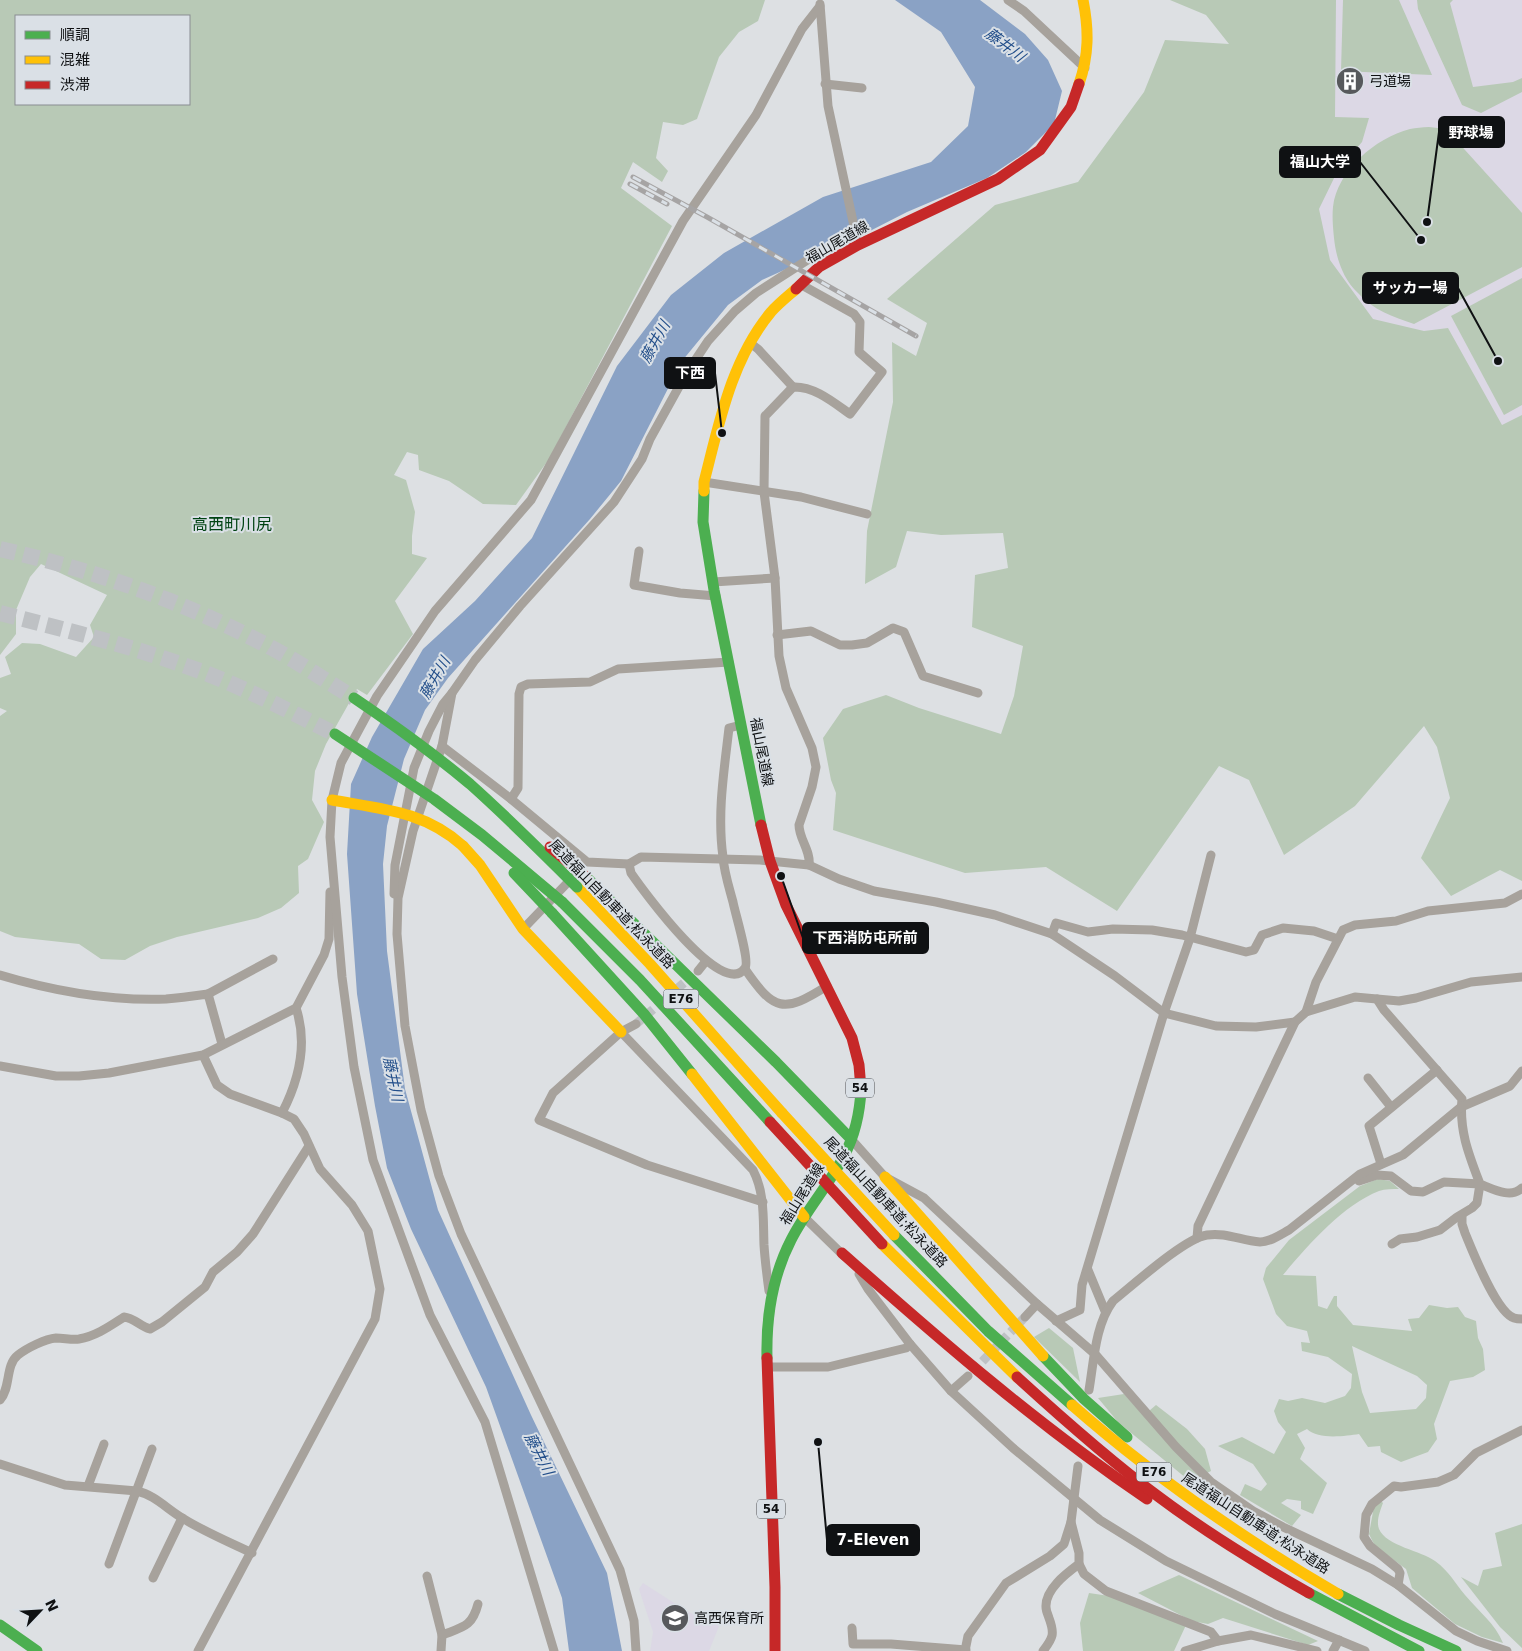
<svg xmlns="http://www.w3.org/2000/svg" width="1522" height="1651" font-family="'DejaVu Sans','Noto Sans JP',sans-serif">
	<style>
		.education { fill: #dcd8e5 }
		.green { fill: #b8c9b6; fill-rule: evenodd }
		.water { fill: #8aa2c5 }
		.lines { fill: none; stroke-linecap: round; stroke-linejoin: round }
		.street-tunnel { stroke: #bec1c4; stroke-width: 9; stroke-dasharray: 9 4.5; stroke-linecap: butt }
		.highway-tunnel { stroke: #bec1c4; stroke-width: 16; stroke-dasharray: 16 8; stroke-linecap: butt }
		.street { stroke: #a7a29c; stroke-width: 9 }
		.fast { stroke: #4caf50; stroke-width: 11 }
		.slow { stroke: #ffc107; stroke-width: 11 }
		.jam { stroke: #c62828; stroke-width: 11 }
		.rail-casing { stroke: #a6a4a4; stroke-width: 5 }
		.rail { stroke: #dae0e6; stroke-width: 3; stroke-dasharray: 9; stroke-linecap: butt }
		.fast-bridge { stroke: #4caf50; stroke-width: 11 }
		.slow-bridge { stroke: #ffc107; stroke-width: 11 }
		.jam-bridge { stroke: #c62828; stroke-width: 11 }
		.labels { text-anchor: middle; stroke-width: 4; stroke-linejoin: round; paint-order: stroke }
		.shield { fill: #dae0e6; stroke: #4c4f52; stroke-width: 1 }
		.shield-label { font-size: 12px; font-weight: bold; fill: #0f1113 }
		.poi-label { font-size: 14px; fill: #0f1113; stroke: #dae0e6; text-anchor: start }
		.street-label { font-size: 14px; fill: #0f1113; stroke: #dae0e6 }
		.water-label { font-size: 15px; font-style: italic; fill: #224e8a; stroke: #dae0e6 }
		.quarter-label { font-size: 16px; fill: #004313; stroke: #dae0e6 }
		.leader { fill: none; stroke: #0f1113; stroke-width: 2 }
		.callout-dot { fill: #0f1113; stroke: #dae0e6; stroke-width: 2 }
		.callout { fill: #0f1113; stroke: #0f1113; stroke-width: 2 }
		.callout-label { font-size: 15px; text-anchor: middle; font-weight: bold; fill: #fff }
	</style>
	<rect width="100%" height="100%" fill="#dde0e3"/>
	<!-- education -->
	<g class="education">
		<path d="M1331,0H1522V428L1498,440L1369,324L1325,269L1314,211Z"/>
		<path d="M643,1583L685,1610L719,1626L709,1651H650L653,1632L639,1589Z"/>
	</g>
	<!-- green -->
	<g class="green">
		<path d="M0,0H765L758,21L739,32L719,57L697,119L683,125L663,122L656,158L668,171L662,182L633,162L621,188L672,226L549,459L516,505L483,504L449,481L419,470L418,455L407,452L394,475L406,480L415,512L412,536V554L427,558L395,601L413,634L367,695L357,689L326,744L315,771L312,800L324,822L308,859L298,866L299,893L281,908L258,918L177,937L150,946L125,960L101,959L79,944L15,937L0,931V716L7,711L0,708V678L11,674L5,657L22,643L40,644L76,657L94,637L90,625L107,595L41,564L30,577L16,610V634L0,655ZM16,16H189V104H16Z"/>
		<path d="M1170,0H1336L1335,117L1369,118L1362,142L1338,170L1319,209L1330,260L1373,319L1424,331L1448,328L1502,425L1522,415V881L1500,870L1451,896L1421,858L1450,798L1437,747L1424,726L1355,806L1284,855L1249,780L1219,766L1117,911L1046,867L965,873L833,830L836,793L831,780L823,738L843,709L886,695L919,708L1001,734L1014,696L1023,646L972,627L975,575L1008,568L1003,533L941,535L907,531L896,567L865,584L867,531L893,402L892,342L916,356L927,323L887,299L995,205L1078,182L1144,92L1165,40L1229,44L1206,15Z"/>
		<path d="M1343,0H1399L1432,75L1341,71Z"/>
		<path d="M1417,0H1453L1450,3L1473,87L1513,82L1522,78V92L1481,113L1462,105L1418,9Z"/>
		<path d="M1429,127L1446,129L1522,213V267L1414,324C1393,317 1373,310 1358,293C1343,279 1336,258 1334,238C1333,228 1332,217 1333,207C1337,171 1375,138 1410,129C1416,128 1422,127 1429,127Z"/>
		<path d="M1522,278V405L1504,415L1451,316Z"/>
		<path d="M1378,1179L1390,1181L1399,1189C1393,1189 1385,1189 1379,1191C1343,1205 1308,1245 1283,1275L1316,1276L1318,1306L1327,1309L1334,1296H1337V1306L1353,1325L1412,1331L1408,1319L1419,1318L1429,1305L1447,1308L1458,1307L1465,1317L1476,1321L1478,1338L1483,1349L1485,1370L1473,1377L1450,1381L1434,1424L1437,1439L1428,1452L1401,1462L1381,1452L1380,1446L1368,1447L1359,1434C1345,1436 1318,1440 1307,1429L1297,1434L1305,1448L1300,1459L1327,1483L1313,1514L1301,1509V1501L1287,1499L1281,1503L1301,1515L1292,1526L1240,1495L1245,1484L1261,1491L1267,1484L1253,1464L1218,1446L1242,1437L1274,1454L1286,1432L1278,1422L1274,1411L1279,1399L1288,1401L1302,1398L1325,1403L1345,1396L1351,1388L1352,1374L1328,1357L1302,1351L1301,1342L1310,1343L1307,1331L1287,1326L1276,1314L1263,1279L1266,1268L1289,1240L1360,1186ZM1352,1346L1417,1376L1427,1385L1426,1398L1416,1409L1370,1413L1362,1392Z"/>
		<path d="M1049,1328L1073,1348L1080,1382L1034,1337Z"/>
		<path d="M1124,1394L1211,1490L1252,1515L1249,1523L1215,1502L1118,1422L1098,1398Z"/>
		<path d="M1156,1405L1187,1429L1205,1449L1211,1471L1207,1473L1182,1449L1149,1411Z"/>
		<path d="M1381,1501L1383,1503C1380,1511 1376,1521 1379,1529C1386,1546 1422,1551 1435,1561C1450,1572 1454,1582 1465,1595C1479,1612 1495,1623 1503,1643L1482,1637L1455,1624L1412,1588L1406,1569L1375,1546L1369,1534L1374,1506Z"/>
		<path d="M1522,1524V1648L1500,1627L1461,1577L1478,1586L1483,1570L1502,1566L1495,1533Z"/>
		<path d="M1179,1575L1318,1641L1308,1645L1223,1618L1208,1624L1192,1621L1138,1593Z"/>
		<path d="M1089,1593L1109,1596L1186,1625L1174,1651H1083L1080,1623Z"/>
	</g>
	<!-- water -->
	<path class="water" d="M895,0H980L1025,34L1048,60L1062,91L1054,124L1026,152L987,178L907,212L866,233L762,280L728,305L682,361L621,481L590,519L448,678L425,710L404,759L387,826L383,864L387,951L405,1089L438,1210L531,1415L607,1573L622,1651H569L562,1598L486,1387L411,1229L387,1168L375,1106L357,994L347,854L351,784L372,737L423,649L475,601L532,538L617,366L671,295L724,253L823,197L931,162L968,126L975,87L941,32Z"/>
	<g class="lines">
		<!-- street-tunnel -->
		<g class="street-tunnel">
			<path d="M636,1024L692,976"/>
			<path d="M973,1371L1025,1317"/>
		</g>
		<!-- highway-tunnel -->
		<g class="highway-tunnel">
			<path d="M0,549C94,570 185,602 270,647C299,662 326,681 354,698"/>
			<path d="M0,613C70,631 140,648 208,674C251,691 293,713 335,734"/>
		</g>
		<!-- street -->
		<g class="street">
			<path d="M1008,0L1024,11L1085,68"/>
			<path d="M820,4L828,106L857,240"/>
			<path d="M825,84L862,88"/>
			<path d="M800,284L854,314L860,322L859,352L882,372L850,414C833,402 814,386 793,387L765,416L764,492L775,578L779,656L786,688L812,748L816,767L812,787L799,825C799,839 811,851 809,865"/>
			<path d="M750,343L758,349L793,387"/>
			<path d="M704,482L801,497L867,514"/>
			<path d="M639,551L634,585L680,593L716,596"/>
			<path d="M713,582L775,578"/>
			<path d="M777,635L811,631L840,645H852L867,643L893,628L904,632L923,676L978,693"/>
			<path d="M452,693L442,746L413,831L398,898L397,934L405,1026L421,1110L439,1176L461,1234L620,1570L634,1621L636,1651"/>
			<path d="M442,746L511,799L587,862L629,864L641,857L760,860L809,865L839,879L874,891L936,902L995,915L1052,934L1115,976L1164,1013L1216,1026L1256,1027L1295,1022"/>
			<path d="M511,799L518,788L519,694L521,687L528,684L590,682L618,669L729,662"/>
			<path d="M629,864L631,873C642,889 723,1001 745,968C750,961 735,913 733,902C729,887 724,872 723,857C717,814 724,771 729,728L741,725"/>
			<path d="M394,894L395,865L414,768L429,731L443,704L452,693L475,660L520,606L614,502L642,459L650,439L686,374L708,341L735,311L756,293L834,243L855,234"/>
			<path d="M523,929L573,877"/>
			<path d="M1052,934L1056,923L1088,932L1113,929L1152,930L1182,935L1246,952L1254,950L1262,935L1283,928L1314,931L1338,939"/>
			<path d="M745,969C774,1011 783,1014 827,986"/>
			<path d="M698,971L706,961"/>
			<path d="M0,975C53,991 110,1001 166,999C180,998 194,996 208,994L222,1044"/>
			<path d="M208,994L273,959"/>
			<path d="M1377,999L1384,1010L1462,1099C1459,1131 1469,1155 1480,1184C1493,1189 1511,1199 1522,1188"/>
			<path d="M1306,1012L1316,982L1343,930L1355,925L1396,921L1428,911L1505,903L1522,894"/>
			<path d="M636,1024L621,1032L553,1093L539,1120L647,1165L763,1202"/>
			<path d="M621,1032L753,1170C765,1193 763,1219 764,1245C765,1261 767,1276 769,1291"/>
			<path d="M0,1066L56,1076H79L109,1073L203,1055L296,1008L324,955L329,939L330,892"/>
			<path d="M1368,1078L1391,1107"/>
			<path d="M282,1113C299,1080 308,1044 296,1008"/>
			<path d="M851,1139L885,1177L924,1198L1037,1304L1095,1354L1176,1447L1211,1482L1253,1511L1283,1527L1372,1569L1398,1585L1456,1631L1477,1641L1507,1651"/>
			<path d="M1381,1164L1369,1126L1437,1070"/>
			<path d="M1359,1181L1377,1175L1391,1176L1411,1191L1423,1192L1444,1182L1480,1184L1477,1203L1472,1208L1457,1217L1440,1230L1417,1237L1400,1239L1392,1244"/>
			<path d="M1462,1215V1224L1465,1233C1473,1252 1496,1312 1514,1318C1517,1319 1519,1319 1522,1319"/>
			<path d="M804,1217L844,1256"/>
			<path d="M1197,1238L1198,1226L1295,1022L1306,1012L1355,997L1399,1001L1416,998L1471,982L1522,977"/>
			<path d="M1088,1270L1105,1311"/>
			<path d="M859,1274L868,1289L910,1344L951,1391L1013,1448L1100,1520L1166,1561L1275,1614L1365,1651"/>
			<path d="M1025,1317L1037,1304"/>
			<path d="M1056,1321L1080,1310L1082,1285L1164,1013L1190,938L1211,855"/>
			<path d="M767,1367H828L906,1348L910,1344"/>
			<path d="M1089,1390C1094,1361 1095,1325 1113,1301C1133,1285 1185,1238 1207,1235C1226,1232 1242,1241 1260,1242C1270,1242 1280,1235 1289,1230L1360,1174L1403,1155L1461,1107L1510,1086L1522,1071"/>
			<path d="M951,1391L968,1376"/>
			<path d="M0,1400C11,1388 5,1365 18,1355C27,1348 45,1339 56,1338C64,1338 72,1340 79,1339C96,1336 110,1326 124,1317C134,1318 140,1326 150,1329L162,1322L205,1287L213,1272L237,1252L253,1234L309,1146"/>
			<path d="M0,1464L65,1485L137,1491C155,1495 168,1510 184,1519C205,1532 229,1542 252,1553"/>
			<path d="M88,1486L104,1444"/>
			<path d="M109,1564L152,1449"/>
			<path d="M1079,1564L1084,1574L1106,1591L1211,1632L1218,1641"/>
			<path d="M427,1576L442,1635L441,1651"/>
			<path d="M153,1578L182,1518"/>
			<path d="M1398,1585L1400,1573L1398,1569L1370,1546L1364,1537L1366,1515L1372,1504L1394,1486L1401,1487L1438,1482L1454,1475L1476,1453L1522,1430"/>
			<path d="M852,1628L853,1644H891L966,1650"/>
			<path d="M442,1635C463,1627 472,1627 478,1604"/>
			<path d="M198,1651L375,1319L380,1289L368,1231L352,1205L320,1169L304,1134L294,1119L282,1113L230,1094L217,1085L203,1055"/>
			<path d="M554,1651L485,1422L430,1315L373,1160L354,1067L342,977L330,837L332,800L341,763L377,696L435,611L531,500L683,221L756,115L802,29L820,6"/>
			<path d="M965,1651L968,1636L1006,1583L1050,1556L1064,1544L1071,1522L1078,1466"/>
			<path d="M1043,1651C1053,1638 1055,1634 1049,1618C1048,1615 1046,1611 1046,1607C1045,1589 1067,1573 1079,1564V1553L1071,1522"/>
			<path d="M1185,1651L1218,1641L1251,1635L1317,1651"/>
			<path d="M1333,1651L1339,1640"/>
		</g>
		<!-- fast -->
		<g class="fast">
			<path d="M704,491L703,522L714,590L761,825"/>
			<path d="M586,877L776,1062L851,1139"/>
			<path d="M562,902L640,980L770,1122"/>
			<path d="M552,913L644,1014L692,1074"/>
			<path d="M894,1235L988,1331L1072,1405"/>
			<path d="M1043,1356L1084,1399L1127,1437"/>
			<path d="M767,1358C766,1316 772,1277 791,1240C806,1210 829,1185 844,1156C855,1135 860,1112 861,1089"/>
			<path d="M1309,1593L1419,1651"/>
			<path d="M1338,1594L1399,1625L1456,1651"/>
			<path d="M0,1625L37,1651"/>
		</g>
		<!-- slow -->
		<g class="slow">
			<path d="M1079,84C1089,55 1089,30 1083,0"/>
			<path d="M704,491V482C719,424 731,360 771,312C778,304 788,296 796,289"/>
			<path d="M463,846L480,865L523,929L621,1032"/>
			<path d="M577,887L650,964L782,1113"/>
			<path d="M692,1074L804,1217"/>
			<path d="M885,1177L1043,1356"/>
			<path d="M882,1244L1017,1377"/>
			<path d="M1072,1405C1154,1477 1244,1539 1338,1594"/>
		</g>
		<!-- jam -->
		<g class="jam">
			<path d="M796,289L819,267L858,245L998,179L1040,150L1071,107L1079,84"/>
			<path d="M761,825L770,861L786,905L852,1038L859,1065L861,1089"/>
			<path d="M842,1253C940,1340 1038,1425 1147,1499"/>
			<path d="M767,1358L775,1587V1651"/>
			<path d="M1017,1377C1063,1419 1109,1460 1159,1497C1207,1533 1258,1564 1309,1593"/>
		</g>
		<defs>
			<g id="rail">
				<path d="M633,177L707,217L916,336"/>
				<path d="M630,184L667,204"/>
			</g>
		</defs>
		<!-- rail casing -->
		<use href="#rail" class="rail-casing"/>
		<!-- rail -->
		<use href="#rail" class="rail"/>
		<!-- fast-bridge -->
		<g class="fast-bridge">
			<path d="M354,698C394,725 433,753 470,784C507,817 542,852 577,887"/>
			<path d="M335,734L434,799L482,835L562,902"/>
			<path d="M514,873L552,913"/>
		</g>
		<!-- slow-bridge -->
		<g class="slow-bridge">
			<path d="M332,800C382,809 424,811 463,846"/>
			<path d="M782,1113L894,1235"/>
		</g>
		<!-- jam-bridge -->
		<g class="jam-bridge">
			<path d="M550,847L586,877"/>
			<path d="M770,1122L882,1244"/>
		</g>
	</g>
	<!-- icons -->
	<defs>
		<symbol id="building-disc" viewBox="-11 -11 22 22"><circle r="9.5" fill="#57595c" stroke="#dae0e6"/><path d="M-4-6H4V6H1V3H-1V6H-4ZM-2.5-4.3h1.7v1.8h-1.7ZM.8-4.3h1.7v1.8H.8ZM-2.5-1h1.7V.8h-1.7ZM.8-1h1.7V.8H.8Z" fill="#fff"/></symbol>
		<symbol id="school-disc" viewBox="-11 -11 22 22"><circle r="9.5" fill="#57595c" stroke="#dae0e6"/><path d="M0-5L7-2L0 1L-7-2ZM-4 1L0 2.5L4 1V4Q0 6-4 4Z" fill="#fff"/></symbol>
	</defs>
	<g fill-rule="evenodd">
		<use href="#building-disc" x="1334" y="65" width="32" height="32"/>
		<use href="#school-disc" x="659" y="1602" width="32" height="32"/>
	</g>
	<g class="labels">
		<!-- shield labels -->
		<g class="shield">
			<rect x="663.5" y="989.5" width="35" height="19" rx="4"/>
			<rect x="846" y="1078.5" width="28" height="19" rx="4"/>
			<rect x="1136.5" y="1462.5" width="35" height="19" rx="4"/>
			<rect x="757" y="1499.5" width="28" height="19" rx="4"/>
		</g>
		<g class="shield-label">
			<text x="681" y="1003">E76</text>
			<text x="860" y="1092">54</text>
			<text x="1154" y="1476">E76</text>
			<text x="771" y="1513">54</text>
		</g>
		<!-- poi labels -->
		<g class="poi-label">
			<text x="1369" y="86">弓道場</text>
			<text x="694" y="1623">高西保育所</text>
		</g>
		<!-- street labels -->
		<g class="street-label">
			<text transform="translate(837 242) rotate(-30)" y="5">福山尾道線</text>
			<text transform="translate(762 752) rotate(79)" y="5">福山尾道線</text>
			<text transform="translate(612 904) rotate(46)" y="5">尾道福山自動車道;松永道路</text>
			<text transform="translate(802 1194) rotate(-58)" y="5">福山尾道線</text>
			<text transform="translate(886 1202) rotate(47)" y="5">尾道福山自動車道;松永道路</text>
			<text transform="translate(1256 1523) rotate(33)" y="5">尾道福山自動車道;松永道路</text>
		</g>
		<!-- water labels -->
		<g class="water-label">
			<text transform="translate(1005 45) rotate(37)" y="5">藤井川</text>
			<text transform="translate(655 342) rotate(-61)" y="5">藤井川</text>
			<text transform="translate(435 678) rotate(-60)" y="5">藤井川</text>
			<text transform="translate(393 1079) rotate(78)" y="5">藤井川</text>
			<text transform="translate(539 1454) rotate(63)" y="5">藤井川</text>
		</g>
		<!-- quarter labels -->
		<g class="quarter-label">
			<text x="232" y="530">高西町川尻</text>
		</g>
	</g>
	<!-- callouts -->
	<path class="leader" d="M1427 222L1439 132M1421 240L1360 162M1498 361L1458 288M722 433L715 373M781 876L803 938M818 1442L827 1540"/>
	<g class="callout-dot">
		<circle cx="1427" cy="222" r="5"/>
		<circle cx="1421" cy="240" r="5"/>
		<circle cx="1498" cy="361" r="5"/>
		<circle cx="722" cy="433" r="5"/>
		<circle cx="781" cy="876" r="5"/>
		<circle cx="818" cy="1442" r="5"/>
	</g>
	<g class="callout">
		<rect x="1439" y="117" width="65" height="30" rx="5"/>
		<rect x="1280" y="147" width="80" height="30" rx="5"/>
		<rect x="1363" y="273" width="95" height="30" rx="5"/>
		<rect x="665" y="358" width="50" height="30" rx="5"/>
		<rect x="803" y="923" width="125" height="30" rx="5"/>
		<rect x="827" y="1525" width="92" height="30" rx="5"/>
	</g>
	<g class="callout-label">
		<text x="1471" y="138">野球場</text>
		<text x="1320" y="167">福山大学</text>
		<text x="1410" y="293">サッカー場</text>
		<text x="690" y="378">下西</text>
		<text x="865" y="943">下西消防屯所前</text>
		<text x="873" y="1545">7-Eleven</text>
	</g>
	<!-- legend -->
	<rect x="15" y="15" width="175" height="90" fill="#dae0e6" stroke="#898d92"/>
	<rect x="25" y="31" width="25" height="8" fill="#4caf50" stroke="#898d92"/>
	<text x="60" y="40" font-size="15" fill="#0f1113">順調</text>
	<rect x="25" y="56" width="25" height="8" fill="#ffc107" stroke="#898d92"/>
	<text x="60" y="65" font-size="15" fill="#0f1113">混雑</text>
	<rect x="25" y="81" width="25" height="8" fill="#c62828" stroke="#898d92"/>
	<text x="60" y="90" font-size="15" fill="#0f1113">渋滞</text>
	<!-- north arrow -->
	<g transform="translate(40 1611) rotate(65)" stroke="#dae0e6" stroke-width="4" paint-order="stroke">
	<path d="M0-4L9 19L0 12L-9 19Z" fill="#0f1113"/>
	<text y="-8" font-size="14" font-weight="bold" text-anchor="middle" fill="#0f1113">N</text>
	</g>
</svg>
